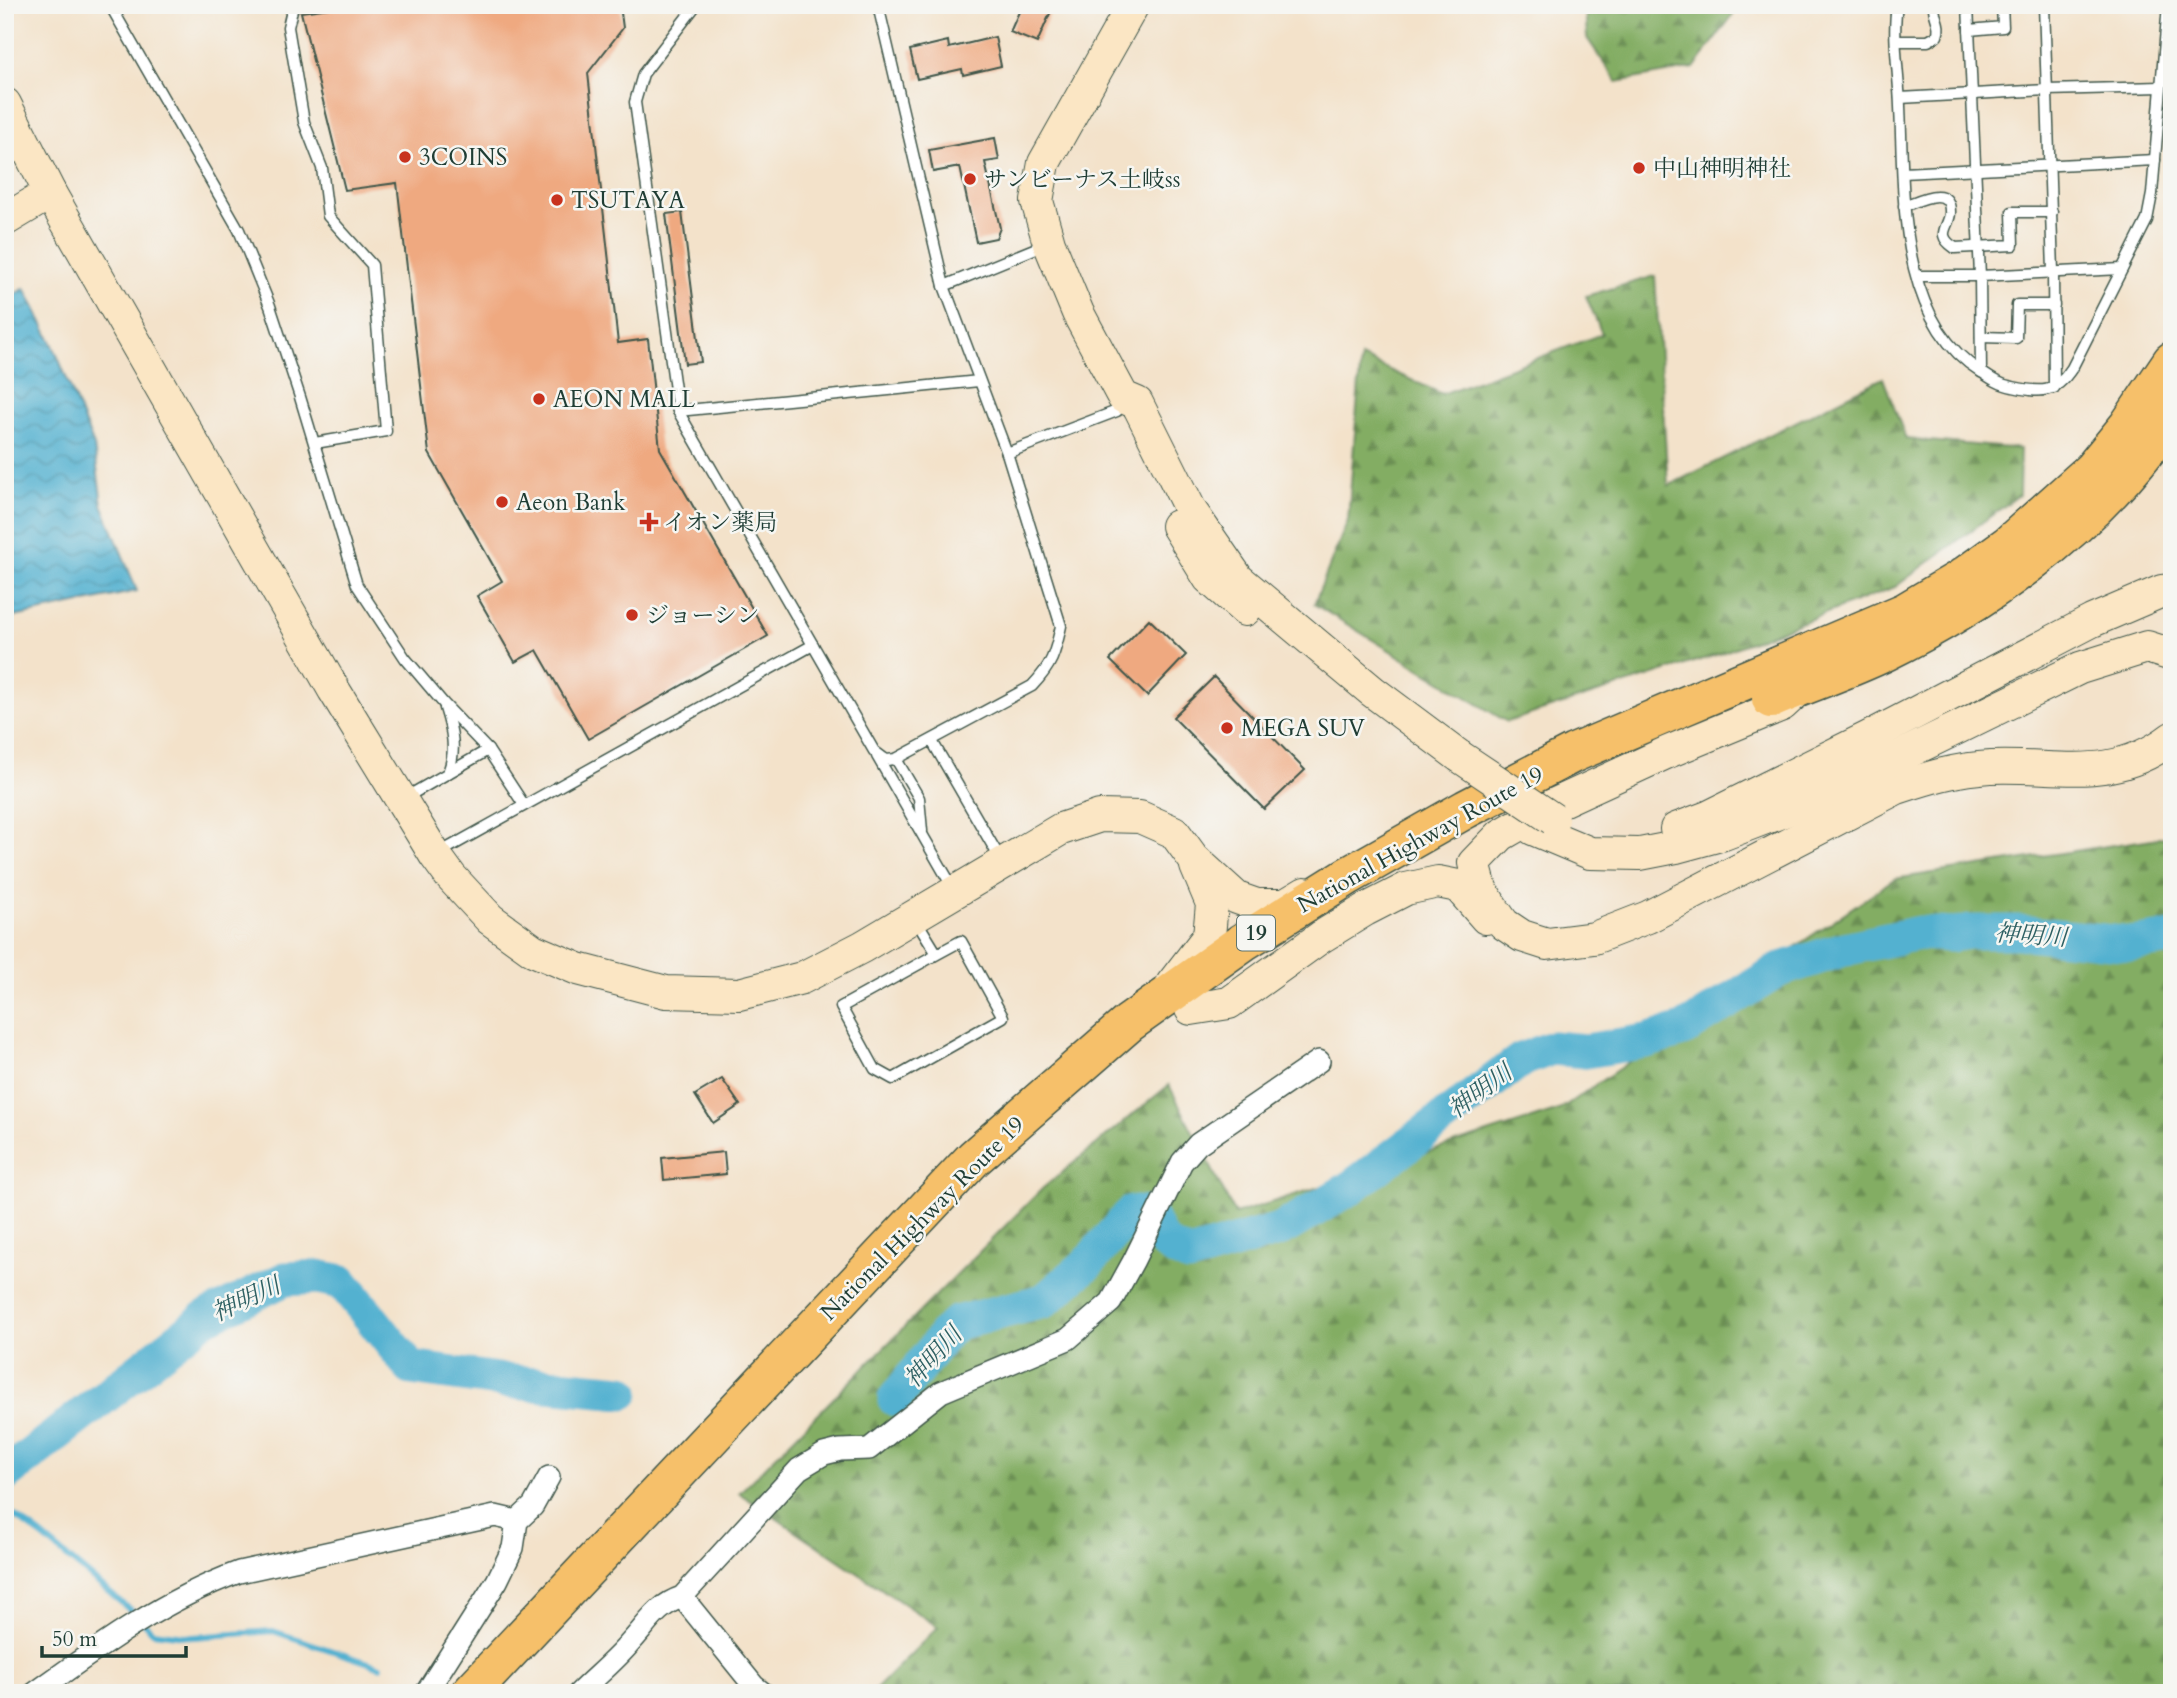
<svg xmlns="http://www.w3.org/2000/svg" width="2177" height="1698" font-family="Cardo,'Noto Serif JP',serif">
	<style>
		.forest { fill: url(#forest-firs); stroke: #51754c; stroke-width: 2 }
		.water { fill: url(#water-waves); stroke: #387782; stroke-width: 2 }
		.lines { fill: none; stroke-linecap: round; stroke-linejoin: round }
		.stream { stroke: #52b1d0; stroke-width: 6 }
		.river { stroke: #52b1d0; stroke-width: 35 }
		.building { fill: #efa980 }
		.lane-casing { stroke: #3f564a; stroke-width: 13 }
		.street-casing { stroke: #3f564a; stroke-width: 24 }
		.secondary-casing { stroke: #3f564a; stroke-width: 34 }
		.highway-casing { stroke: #3f564a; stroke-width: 41 }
		.lane { stroke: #fff; stroke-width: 10 }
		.street { stroke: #fff; stroke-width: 21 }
		.secondary { stroke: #fbe6c4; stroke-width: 32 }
		.highway { stroke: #f6c06b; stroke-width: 38 }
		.secondary-bridge-casing { stroke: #3f564a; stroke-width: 34; stroke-linecap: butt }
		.secondary-bridge { stroke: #fbe6c4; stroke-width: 32 }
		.poi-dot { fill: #c8321e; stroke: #f6f6f2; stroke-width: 2.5 }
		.labels { text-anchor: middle; stroke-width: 5; stroke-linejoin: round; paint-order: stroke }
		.shield { fill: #f6f6f2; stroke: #60746d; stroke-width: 2 }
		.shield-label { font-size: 21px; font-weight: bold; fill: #1f3d34 }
		.poi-label { font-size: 23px; fill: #1f3d34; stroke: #f6f6f2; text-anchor: start }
		.street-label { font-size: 23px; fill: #1f3d34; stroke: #f6f6f2 }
		.water-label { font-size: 24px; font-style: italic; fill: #2e6063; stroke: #f6f6f2 }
	</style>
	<defs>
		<pattern id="forest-firs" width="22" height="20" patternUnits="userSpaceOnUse" patternTransform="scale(1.75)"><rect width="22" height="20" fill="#83ad64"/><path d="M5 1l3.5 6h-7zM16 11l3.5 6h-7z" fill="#6b8e53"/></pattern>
		<pattern id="water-waves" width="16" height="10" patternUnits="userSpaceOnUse" patternTransform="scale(1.75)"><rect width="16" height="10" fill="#52b1d0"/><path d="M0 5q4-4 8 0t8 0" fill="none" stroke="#4391aa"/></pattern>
	</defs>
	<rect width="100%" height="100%" fill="#f6f6f2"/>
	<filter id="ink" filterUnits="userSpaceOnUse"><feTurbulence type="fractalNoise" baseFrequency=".0143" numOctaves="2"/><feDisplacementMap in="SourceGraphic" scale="14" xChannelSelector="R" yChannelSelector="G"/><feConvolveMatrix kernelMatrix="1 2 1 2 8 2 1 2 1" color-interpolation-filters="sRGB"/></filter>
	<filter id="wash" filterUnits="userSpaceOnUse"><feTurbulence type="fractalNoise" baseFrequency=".00686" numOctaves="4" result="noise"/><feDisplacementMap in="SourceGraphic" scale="28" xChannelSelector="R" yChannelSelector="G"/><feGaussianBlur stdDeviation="1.57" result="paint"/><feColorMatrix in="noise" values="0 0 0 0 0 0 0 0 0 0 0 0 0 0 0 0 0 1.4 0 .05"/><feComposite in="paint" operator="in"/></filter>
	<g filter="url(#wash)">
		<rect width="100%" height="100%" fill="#f3e2ca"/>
		<!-- forest -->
		<g class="forest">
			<path d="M1585,5H1740L1694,68L1617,82L1587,38Z"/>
			<path d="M1655,276L1668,486L1883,378L1906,439L2020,449L2019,495L1895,587L1716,655L1507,722L1314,604L1348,520L1361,357L1442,394L1602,334L1586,296Z"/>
			<path d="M2172,836V1693H872L938,1627L739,1493L1043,1188L1169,1085L1235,1214L1559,1110L1894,879Z"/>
		</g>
		<!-- water -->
		<path class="water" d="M25,288L53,345L94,446L102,504L137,591L5,619V300Z"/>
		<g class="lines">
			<!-- stream -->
			<path class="stream" d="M5,1509L42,1536L129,1609L153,1632L193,1637L273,1631L381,1667"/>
			<!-- river -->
			<g class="river">
				<path d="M895,1399L945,1334L956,1323L1044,1301L1087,1264L1131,1213C1160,1212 1148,1226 1163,1241C1170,1248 1180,1252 1189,1256L1282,1229L1349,1189L1521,1060L1552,1048L1586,1051L1646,1041L1683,1030L1779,970L1844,949L1919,933L1951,935L1970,932H2019L2131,944L2172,938"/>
				<path d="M5,1475L205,1318L285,1279L318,1277L342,1282L411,1368L513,1382L623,1392"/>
			</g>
		</g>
		<g id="blocks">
			<!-- building -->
			<g class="building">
				<path d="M351,5H620L623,28L588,73L618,343L648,339L660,449L768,636L588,739L537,650L515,662L477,596L502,581L429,453L397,183L345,190L301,12Z"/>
				<path d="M1022,5H1043L1052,9L1037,43L1010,32Z"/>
				<path d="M995,37L1001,66L963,75L962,69L917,79L910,50L948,41L949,48Z"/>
				<path d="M995,138L999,160L985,162L1000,228L996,238L976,242L960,167L933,172L929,150Z"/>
				<path d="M682,212L701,362L685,364L666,214Z"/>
				<path d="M1149,619L1186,655L1147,696L1110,660Z"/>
				<path d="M1214,677L1305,770L1264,809L1173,717Z"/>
				<path d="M722,1079L740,1105L713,1123L695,1095Z"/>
				<path d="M724,1152L726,1174L664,1180L662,1158Z"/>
			</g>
		</g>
	</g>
	<g filter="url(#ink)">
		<use href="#blocks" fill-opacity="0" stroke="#3f564a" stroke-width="2"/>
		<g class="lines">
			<defs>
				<g id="lane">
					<path d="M110,5L239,230L270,306L300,397L357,585L405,658L444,704L488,750L524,805"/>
					<path d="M296,5L292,10L288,27L304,122L322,168L328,216L372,265L386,431L315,443"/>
					<path d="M696,5L643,74L635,102L678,411L874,751L886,760L896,759L1032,686C1052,665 1055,654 1061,626L1007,453L944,286L878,5"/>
					<path d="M1897,5C1892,36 1899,75 1900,106C1904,192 1897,319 1980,371C1990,378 2000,385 2013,387C2042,393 2055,394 2072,368L2147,220L2152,194L2168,5"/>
					<path d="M1968,5L1980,276L1981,372"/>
					<path d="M2044,5L2053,271L2054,388"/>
					<path d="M1969,30L2003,27L2002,5"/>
					<path d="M1897,41H1928L1937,36C1942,24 1933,17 1934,5"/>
					<path d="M1900,98L2047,90L2161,87"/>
					<path d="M1903,173L2155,160"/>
					<path d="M1904,206C1918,201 1951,183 1950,213C1949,228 1934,234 1955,248L2013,245L2012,212H2052"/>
					<path d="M1917,276H1980L2122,269"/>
					<path d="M944,286L1046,244"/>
					<path d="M1981,337L2016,338L2017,305H2054"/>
					<path d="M678,411L979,381"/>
					<path d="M1007,453L1117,411"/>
					<path d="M445,708C452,730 457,750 448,773"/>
					<path d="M932,741L1001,860"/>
					<path d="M877,756L953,888"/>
					<path d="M896,759L919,798L922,831"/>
					<path d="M403,799L488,750"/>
					<path d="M439,853L813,645"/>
					<path d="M915,918L937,954L961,941L1003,1017L893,1079L875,1069L841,1007L937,954"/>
				</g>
				<g id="street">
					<path d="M682,1597L754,1686L763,1693"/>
					<path d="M35,1693C100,1646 163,1600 239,1572L495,1516L517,1521"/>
					<path d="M426,1693L497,1581L513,1548L517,1521L533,1506L549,1477"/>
					<path d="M579,1693C596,1676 615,1661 630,1643C647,1625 657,1605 682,1597L799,1469L824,1454L840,1450L869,1449L941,1392L1068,1339L1111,1302L1134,1260L1182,1162L1198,1144L1319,1061"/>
				</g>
				<g id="secondary">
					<path d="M1133,5L1044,163L1037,201L1049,243L1078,313L1123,397L1137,403L1191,511L1238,579L1372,691L1459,756"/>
					<path d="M5,104L50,193L5,220"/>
					<path d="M50,193L334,690L435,855L451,877L490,919L533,950L578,969L666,992L739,994L802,978L862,947L1061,829L1100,816L1140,817L1174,832L1193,858L1237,898L1257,905H1285L1305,893"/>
					<path d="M1177,526L1209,578L1245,610"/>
					<path d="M1794,694L1782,705L1668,752L1553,805L1501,835L1474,863L1481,889L1492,907L1504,924L1522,936L1547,944L1594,938L1648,917L1897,788C1930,777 1956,769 1991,767C2059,764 2112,784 2172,738"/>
					<path d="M1533,829L1590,853L1640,854L1676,847L1724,834L1802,804L2080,668L2147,647L2172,655"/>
					<path d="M1676,829L1708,817L1869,737L2092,621L2162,591L2172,590"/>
					<path d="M1172,984L1209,936L1212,904L1196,866"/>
					<path d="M1191,1009L1229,1003L1321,937L1365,910L1406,889L1438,882L1458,886L1486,918"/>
				</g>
				<g id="highway">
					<path d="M1771,699C1808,683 1848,670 1885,652C1981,605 2082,534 2148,448C2157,436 2164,424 2172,412"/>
					<path d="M470,1693L974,1158L1129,1023L1243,942L1348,876L1466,809L1574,753L1905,612L1962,578L2008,545L2092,470L2128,426L2172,361"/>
				</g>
			</defs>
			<!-- lane casing -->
			<use href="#lane" class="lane-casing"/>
			<!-- street casing -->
			<use href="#street" class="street-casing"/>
			<!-- secondary casing -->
			<use href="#secondary" class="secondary-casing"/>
			<!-- highway casing -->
			<use href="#highway" class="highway-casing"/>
			<!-- lane -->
			<use href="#lane" class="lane"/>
			<!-- street -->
			<use href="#street" class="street"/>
			<!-- secondary -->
			<use href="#secondary" class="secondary"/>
			<!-- highway -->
			<use href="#highway" class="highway"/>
			<defs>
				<path id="secondary-bridge" d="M1459,756L1553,819"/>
			</defs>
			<!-- secondary-bridge casing -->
			<use href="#secondary-bridge" class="secondary-bridge-casing"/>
			<!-- secondary-bridge -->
			<use href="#secondary-bridge" class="secondary-bridge"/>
		</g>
	</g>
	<!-- markers -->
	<g class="poi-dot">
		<circle cx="405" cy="157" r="7"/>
		<circle cx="1639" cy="168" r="7"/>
		<circle cx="970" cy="179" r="7"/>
		<circle cx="557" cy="200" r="7"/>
		<circle cx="539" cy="399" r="7"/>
		<circle cx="502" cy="502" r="7"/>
		<path d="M645.5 511.5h7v7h7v7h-7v7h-7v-7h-7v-7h7z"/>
		<circle cx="632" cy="615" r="7"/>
		<circle cx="1227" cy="728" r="7"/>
	</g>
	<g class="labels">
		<!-- shield labels -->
		<rect class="shield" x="1237" y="915.5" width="38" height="35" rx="5"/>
		<g class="shield-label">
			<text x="1256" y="940">19</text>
		</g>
		<!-- poi labels -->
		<g class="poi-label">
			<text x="419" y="165">3COINS</text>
			<text x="1653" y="176">中山神明神社</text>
			<text x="984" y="187">サンビーナス土岐ss</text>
			<text x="571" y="208">TSUTAYA</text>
			<text x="553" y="407">AEON MALL</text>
			<text x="516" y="510">Aeon Bank</text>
			<text x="663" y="530">イオン薬局</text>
			<text x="646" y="623">ジョーシン</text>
			<text x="1241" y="736">MEGA SUV</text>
		</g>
		<!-- street labels -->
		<g class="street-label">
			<text transform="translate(1420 839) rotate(-29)" y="8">National Highway Route 19</text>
			<text transform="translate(922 1218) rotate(-45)" y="8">National Highway Route 19</text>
		</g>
		<!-- water labels -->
		<g class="water-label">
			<text transform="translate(2031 935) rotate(4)" y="8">神明川</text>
			<text transform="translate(1480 1091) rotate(-37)" y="8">神明川</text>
			<text transform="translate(246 1299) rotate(-25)" y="8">神明川</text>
			<text transform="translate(933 1357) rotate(-48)" y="8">神明川</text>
		</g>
	</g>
	<!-- margin -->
	<rect width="2177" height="1698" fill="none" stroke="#f6f6f2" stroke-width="28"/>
	<!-- scale -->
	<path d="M42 1646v10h144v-10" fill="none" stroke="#1f3d34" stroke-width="3.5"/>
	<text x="52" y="1646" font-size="21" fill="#1f3d34" stroke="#f6f6f2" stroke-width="5" paint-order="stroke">50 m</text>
</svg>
